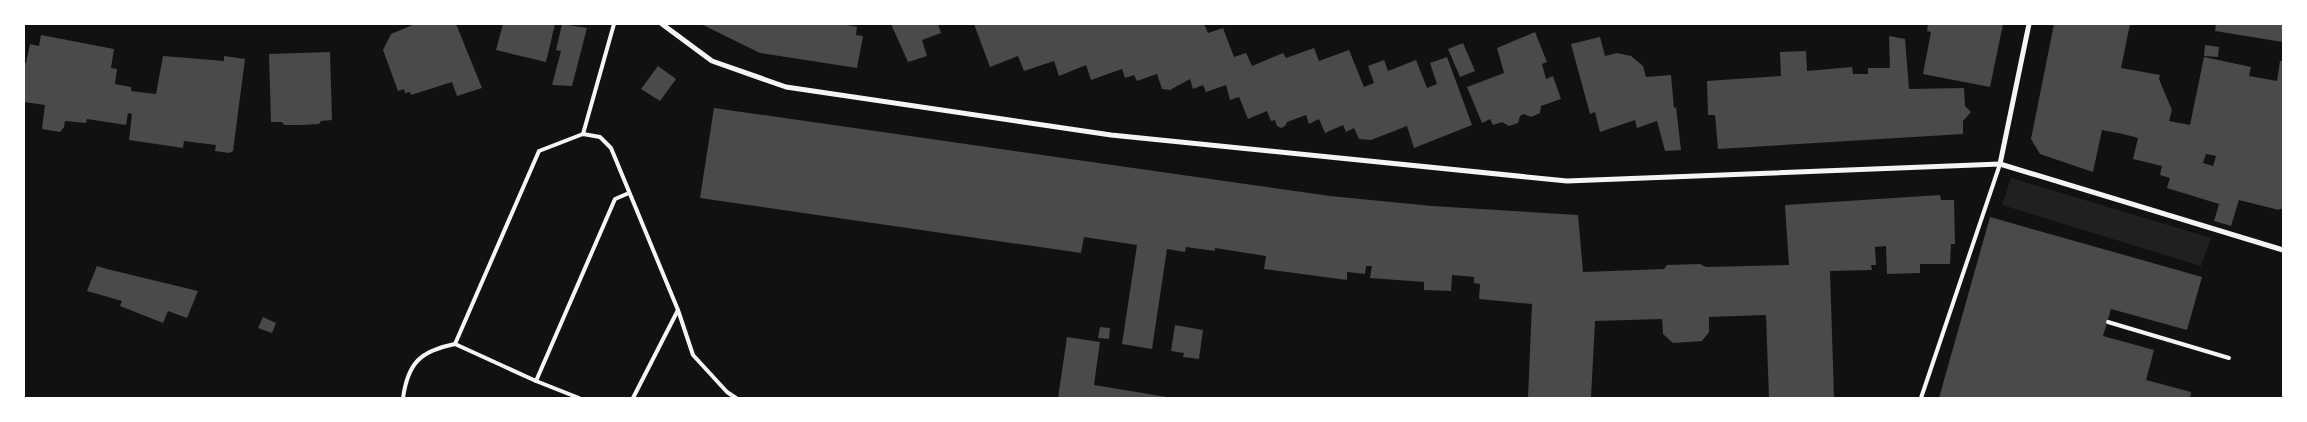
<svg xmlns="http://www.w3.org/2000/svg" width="2307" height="422" font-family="'Playfair Display',serif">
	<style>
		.green { fill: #202020 }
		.building { fill: #4a4a4a; fill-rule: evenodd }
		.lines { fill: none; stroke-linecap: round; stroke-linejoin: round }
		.service { stroke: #f5f5f5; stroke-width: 4 }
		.minor { stroke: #f5f5f5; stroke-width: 5 }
	</style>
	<rect width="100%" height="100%" fill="#111"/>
	<!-- green -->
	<path class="green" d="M2011,178L2211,238L2201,266L2002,205Z"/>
	<!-- building -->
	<g class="building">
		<path d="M415,24H456L482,88L457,96L452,82L411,95L410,92L405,93L404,89L398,91L383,50L391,34Z"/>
		<path d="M503,24H555L546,62L496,50Z"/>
		<path d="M562,24L587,28L572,86L552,85L561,51L556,50Z"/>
		<path d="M701,24H842L857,27L856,35L863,36L857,68L760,53Z"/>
		<path d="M891,24H938L941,33L922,40L927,56L908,62Z"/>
		<path d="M974,24H1204L1208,33L1223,28L1234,57L1246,53L1252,66L1283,53L1286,58L1314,48L1319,61L1349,50L1364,87L1374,83L1368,66L1384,60L1388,71L1416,60L1427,88L1437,84L1430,63L1447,57L1472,125L1414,148L1407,126L1371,140L1359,139L1354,128L1346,132L1343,125L1325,133L1319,119L1309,124L1306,115L1287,122L1285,126L1281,128L1277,126L1275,120L1271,121L1267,111L1248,119L1239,97L1230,100L1226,85L1206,92L1203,85L1193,89L1190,79L1170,90L1162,89L1157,74L1137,81L1134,75L1125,78L1122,69L1091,80L1086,65L1059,76L1054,61L1024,71L1018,56L990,67Z"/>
		<path d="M1928,24H2003L1990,87L1923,74L1931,32L1927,31Z"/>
		<path d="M2054,24H2130L2121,68L2160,75L2159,79L2172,110L2169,121L2190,125L2204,57L2251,67L2249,76L2277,81L2280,61H2283V209H2280L2279,210L2239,200L2231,226L2214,221L2219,204L2167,188L2170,178L2160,175L2162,166L2133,159L2138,138L2123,134L2102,130L2093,172L2040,154L2031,139ZM2206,154L2216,156L2213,166L2203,163Z"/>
		<path d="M2216,24H2283V42L2215,31Z"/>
		<path d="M1535,32L1547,62L1542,64L1546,79L1553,76L1561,99L1541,106L1540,113L1531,117L1524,114L1520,116L1518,123L1509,126L1502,122L1493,125L1490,119L1482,123L1467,87L1504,73L1497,48Z"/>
		<path d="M41,35L114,49L111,68L117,69L115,84L131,87V91L156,94L163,56L224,61V56L245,59L233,151L229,153L215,151L216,145L184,141L183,148L129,140L132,114L128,113L126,125L87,119L86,123L65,121L64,127L60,132L42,129L45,105L24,102V63H26L30,44L39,46Z"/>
		<path d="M1889,36L1905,39L1909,89L1964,88L1965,106L1971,112L1963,121V134L1718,149L1715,115H1708L1707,81L1781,76L1780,52L1806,51L1807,71L1852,67L1853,74H1868V68H1890Z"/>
		<path d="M1600,37L1605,56L1617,53L1631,56L1643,66L1646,77L1671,75L1674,108L1676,107L1681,150L1665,151L1657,121L1637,128L1635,120L1600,132L1595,112L1590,114L1571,44Z"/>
		<path d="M1463,43L1475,71L1460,77L1448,49Z"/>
		<path d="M2205,45L2219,47L2218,57L2204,56Z"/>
		<path d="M330,52L332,120L321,121L319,124L301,125H284L282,122H271L269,54Z"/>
		<path d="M658,66L676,79L660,101L641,89Z"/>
		<path d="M714,108L1330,196L1432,206L1578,215L1583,272L1664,269L1667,265L1700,264L1706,267L1789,265L1785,205L1940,195L1941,200H1954L1955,244H1951L1950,264H1920V273L1887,274L1886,246L1875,247L1876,265H1871L1872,270L1830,271L1834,398H1769L1766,315L1709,317V332L1702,341L1673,343L1663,334L1662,319L1595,321L1591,398H1528L1532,304L1479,299L1480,284L1474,283V277L1452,275L1451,291L1424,290V282L1370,278L1372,266H1366L1365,274L1347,272V280L1264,269L1266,256L1215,248V251L1186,247L1185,252L1167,249L1152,349L1122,344L1137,245L1084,237L1081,253L700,198Z"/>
		<path d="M1990,217L2202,277L2187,330L2111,309L2103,336L2154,350L2146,380L2191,392L2190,398H1939Z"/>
		<path d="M97,266L107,269L198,291L187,318L168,311L163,323L120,306L122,301L87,291Z"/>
		<path d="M263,317L276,323L272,333L258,328Z"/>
		<path d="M1175,325L1203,330L1199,359L1183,357L1184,353L1171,351Z"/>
		<path d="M1100,327L1110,328L1109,339L1098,338Z"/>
		<path d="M1067,337L1100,342L1094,385L1173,398H1058Z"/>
	</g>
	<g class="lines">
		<!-- service -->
		<g class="service">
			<path d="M583,134L614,24"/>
			<path d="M2108,322L2229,358"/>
			<path d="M536,381L615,199L629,193"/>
			<path d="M403,398C408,363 420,351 455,344"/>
			<path d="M579,398L536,381L455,344L539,151L583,134L600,137L611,148L678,310L693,355L727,392L736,398"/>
			<path d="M633,398L678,310"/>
			<path d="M1921,398L2000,164"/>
		</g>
		<!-- minor -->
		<g class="minor">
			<path d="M662,24L712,61L786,87L1111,135L1567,181L2000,164L2283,250"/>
			<path d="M2000,164L2029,24"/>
		</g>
	</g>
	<!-- border -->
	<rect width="2307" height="422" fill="none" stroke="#ffffff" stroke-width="50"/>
</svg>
